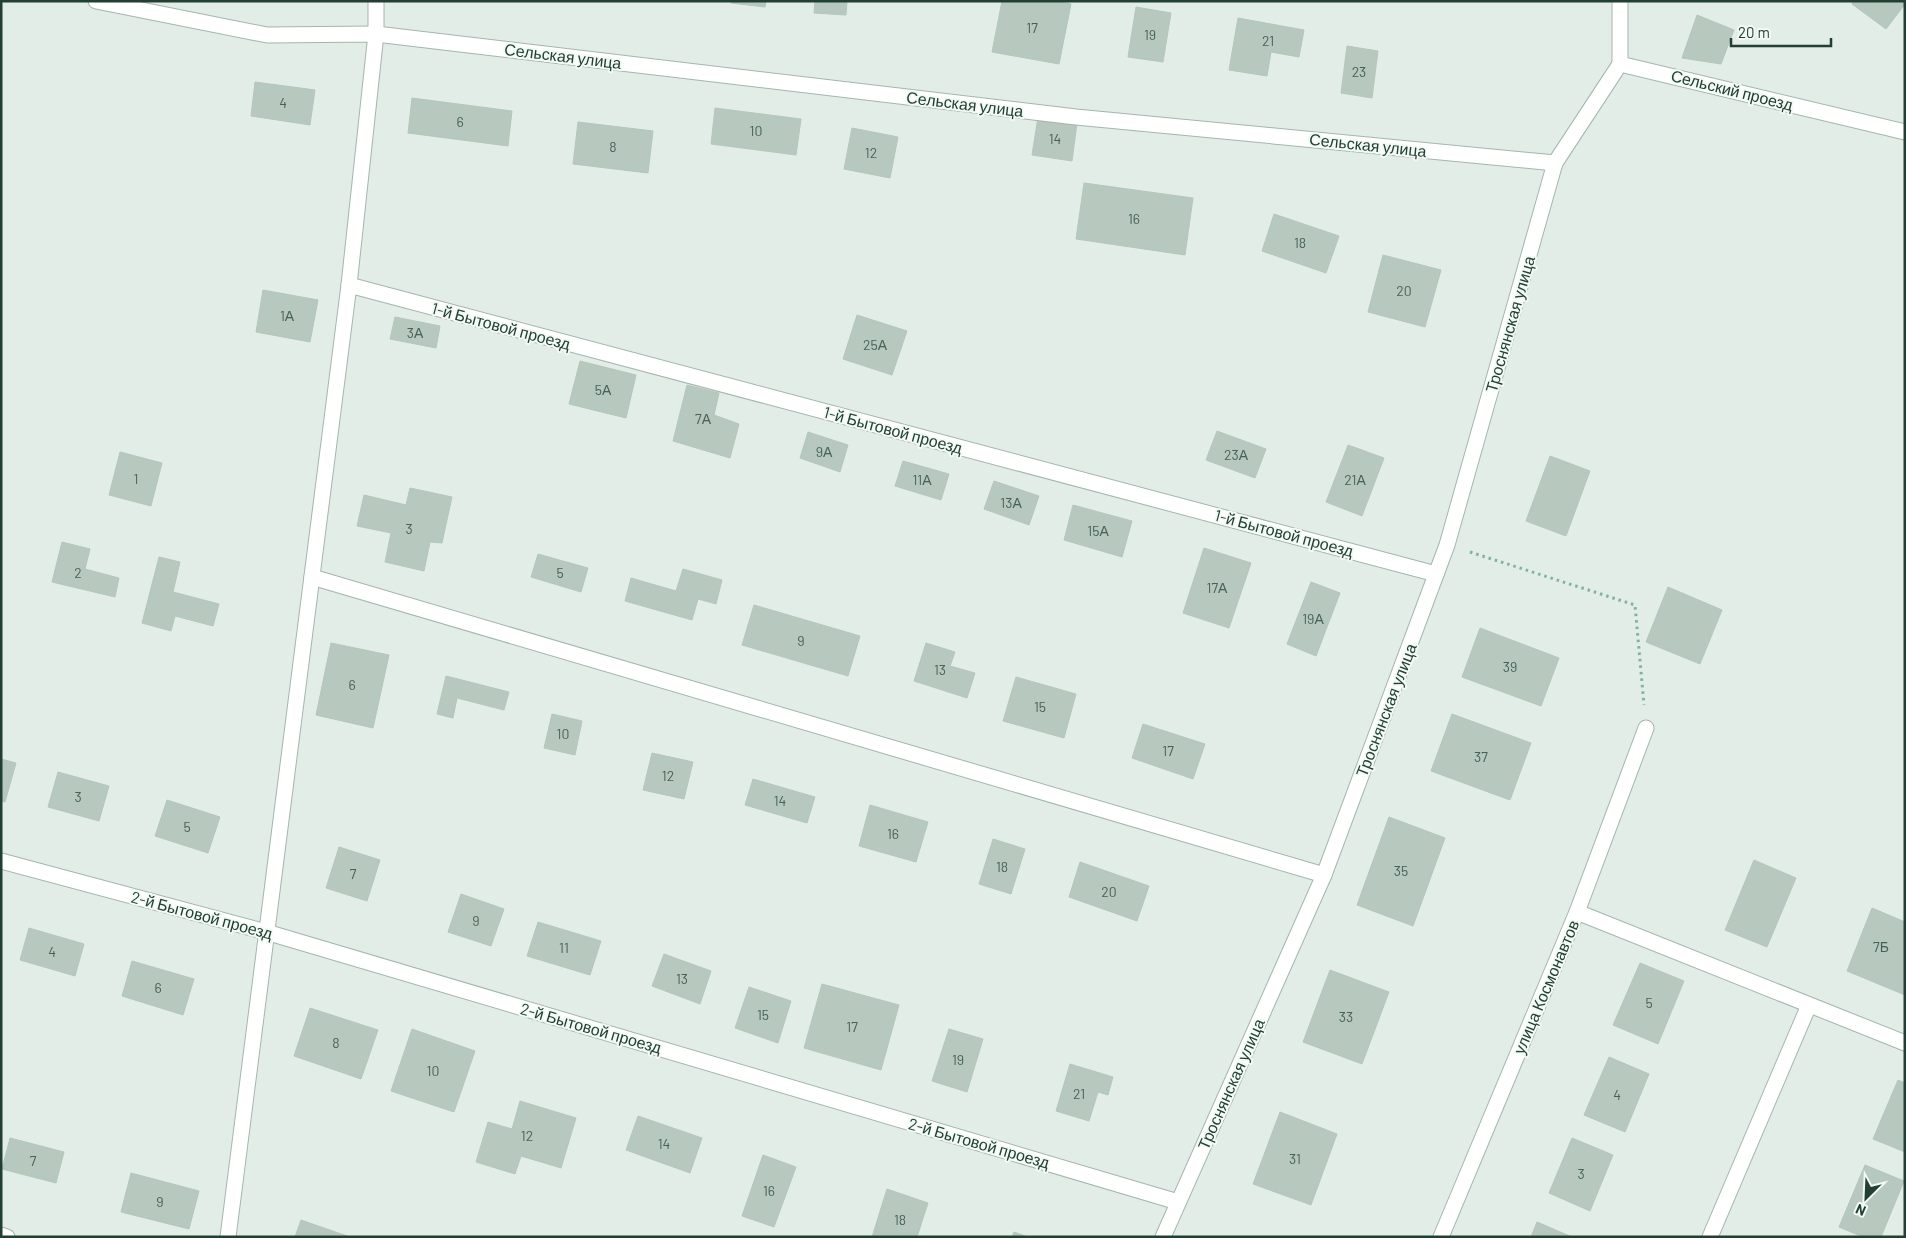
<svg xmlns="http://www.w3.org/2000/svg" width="1906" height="1238" font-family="Barlow,sans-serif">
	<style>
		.building { fill: #b7c8bf; stroke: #b4c7bc }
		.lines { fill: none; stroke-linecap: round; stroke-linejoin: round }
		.minor-casing { stroke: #a4b6ad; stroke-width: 17 }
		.path { stroke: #81b39b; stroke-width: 3; stroke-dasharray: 2.5 4; stroke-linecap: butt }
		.minor { stroke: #fff; stroke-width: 15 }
		.labels { text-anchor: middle; stroke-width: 4; stroke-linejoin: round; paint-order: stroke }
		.number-label { font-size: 14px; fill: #466256 }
		.street-label { font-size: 16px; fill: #214033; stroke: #f3f9f5 }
	</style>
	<rect width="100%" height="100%" fill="#e2ede7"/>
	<!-- building -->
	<g class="building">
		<path d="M731,1H766L765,7L731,3Z"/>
		<path d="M815,1H847L846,15L814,13Z"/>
		<path d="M1002,1H1056L1071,4L1059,64L992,52Z"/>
		<path d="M1853,1H1905V4L1886,29L1852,4Z"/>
		<path d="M1136,7L1171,13L1163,62L1128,57Z"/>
		<path d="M1697,15L1734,30L1721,64L1682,58Z"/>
		<path d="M1238,18L1304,30L1299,57L1271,52L1267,76L1229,70Z"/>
		<path d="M1347,46L1378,51L1372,98L1341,93Z"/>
		<path d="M255,82L315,90L310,125L251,116Z"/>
		<path d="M412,98L512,111L508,146L408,133Z"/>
		<path d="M715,108L801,119L796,155L711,144Z"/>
		<path d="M1038,117L1077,123L1072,161L1032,155Z"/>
		<path d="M578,122L653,131L648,173L573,164Z"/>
		<path d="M852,128L898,137L890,178L844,169Z"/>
		<path d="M1084,183L1193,198L1185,255L1076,239Z"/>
		<path d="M1274,214L1339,236L1326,273L1262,251Z"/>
		<path d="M1383,255L1441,270L1425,327L1368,312Z"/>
		<path d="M263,290L318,300L310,342L256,332Z"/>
		<path d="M857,315L907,331L892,375L843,359Z"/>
		<path d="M395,317L440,326L436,348L390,339Z"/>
		<path d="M580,361L636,375L626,418L569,404Z"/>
		<path d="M687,385L719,393L714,415L739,424L730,458L673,441Z"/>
		<path d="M1217,431L1266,449L1255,478L1206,460Z"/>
		<path d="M808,432L848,445L840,472L800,458Z"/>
		<path d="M1348,445L1384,458L1362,516L1326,502Z"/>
		<path d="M120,452L162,463L151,506L109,495Z"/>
		<path d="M1550,456L1590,471L1566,536L1526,521Z"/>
		<path d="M903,461L949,474L941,500L895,486Z"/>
		<path d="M994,481L1039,496L1029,525L984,509Z"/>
		<path d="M410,488L452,497L442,543L430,542L424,571L385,562L391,533L357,526L364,495L406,505Z"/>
		<path d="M1073,505L1132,521L1122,557L1064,540Z"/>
		<path d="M62,542L90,549L85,569L119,578L115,597L52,582Z"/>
		<path d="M1204,548L1251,563L1229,628L1183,613Z"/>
		<path d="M538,554L588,568L581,592L531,577Z"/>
		<path d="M159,557L180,562L173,592L219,604L213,626L175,616L171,631L142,623Z"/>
		<path d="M683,569L722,580L716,604L698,599L692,620L625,601L631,578L676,591Z"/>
		<path d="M1311,582L1340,593L1316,656L1287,644Z"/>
		<path d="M1668,587L1722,610L1700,664L1646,642Z"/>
		<path d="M754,605L860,636L848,676L742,645Z"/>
		<path d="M1480,628L1559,658L1541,706L1462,677Z"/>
		<path d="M331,643L389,655L373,728L316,715Z"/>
		<path d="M926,643L955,652L950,666L975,673L967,698L914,681Z"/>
		<path d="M446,676L509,692L504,710L457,698L453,718L437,714Z"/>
		<path d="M1016,677L1076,694L1064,738L1003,721Z"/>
		<path d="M552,714L582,721L575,755L544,748Z"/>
		<path d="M1452,714L1531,743L1510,800L1431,771Z"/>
		<path d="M1143,724L1205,744L1193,779L1132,758Z"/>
		<path d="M652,753L693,762L684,799L643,790Z"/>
		<path d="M1,759L16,763L5,802L1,801Z"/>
		<path d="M58,772L109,786L99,821L48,807Z"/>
		<path d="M753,779L815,797L807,823L745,805Z"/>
		<path d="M167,800L220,817L208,853L155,836Z"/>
		<path d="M870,805L928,822L916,862L859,846Z"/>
		<path d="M1389,817L1445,838L1413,926L1357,905Z"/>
		<path d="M993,839L1025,849L1011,894L979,884Z"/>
		<path d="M339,847L380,860L367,901L326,888Z"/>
		<path d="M1754,860L1796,878L1767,947L1725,930Z"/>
		<path d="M1080,862L1149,886L1137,921L1069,897Z"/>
		<path d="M461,894L504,909L491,946L448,932Z"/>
		<path d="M1872,908L1905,922V995L1847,971Z"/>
		<path d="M538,922L601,941L590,975L527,956Z"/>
		<path d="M29,928L84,944L75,976L20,960Z"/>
		<path d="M664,954L711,971L700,1004L652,986Z"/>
		<path d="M132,961L194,979L183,1015L122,996Z"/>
		<path d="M1640,963L1684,981L1658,1044L1613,1025Z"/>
		<path d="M1330,970L1389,992L1362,1064L1303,1042Z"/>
		<path d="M822,984L899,1005L881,1070L804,1048Z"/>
		<path d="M749,987L791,1001L778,1043L735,1028Z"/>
		<path d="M310,1008L378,1030L361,1079L294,1056Z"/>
		<path d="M412,1029L475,1051L454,1112L391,1091Z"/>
		<path d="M949,1029L983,1039L967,1092L932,1081Z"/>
		<path d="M1609,1057L1649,1074L1625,1132L1584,1115Z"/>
		<path d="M1070,1064L1113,1077L1108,1095L1098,1092L1089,1121L1056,1111Z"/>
		<path d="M1898,1080L1905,1083V1152L1873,1139Z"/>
		<path d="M520,1101L576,1118L561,1168L521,1156L515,1174L476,1162L488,1122L512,1129Z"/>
		<path d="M1280,1112L1337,1134L1311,1205L1253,1184Z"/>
		<path d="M638,1116L702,1138L690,1173L626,1150Z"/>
		<path d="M10,1138L64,1152L56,1183L2,1169Z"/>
		<path d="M1572,1138L1613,1155L1590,1211L1549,1193Z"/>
		<path d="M763,1155L796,1167L774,1227L742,1216Z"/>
		<path d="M1865,1165L1904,1181L1881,1237H1863L1839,1227Z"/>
		<path d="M131,1173L199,1191L189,1229L121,1212Z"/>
		<path d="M887,1189L928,1203L917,1237H872Z"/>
		<path d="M301,1220L350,1237H295Z"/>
		<path d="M1537,1222L1572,1237H1531Z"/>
		<path d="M1014,1232L1028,1237H1012Z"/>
	</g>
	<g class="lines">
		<defs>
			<g id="minor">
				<path d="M96,1L267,35L376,34L1076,117L1555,163"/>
				<path d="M1620,1V64L1905,132"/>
				<path d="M349,285L1436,574"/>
				<path d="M312,577L1324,875"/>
				<path d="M1,861L266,932L1178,1202"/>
				<path d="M1577,912L1905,1043"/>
				<path d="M1,1235L7,1237"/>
				<path d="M228,1237L349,285L376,34V1"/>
				<path d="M1163,1237L1324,875L1447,545L1555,163L1620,64"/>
				<path d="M1441,1237L1577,912L1646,728"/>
				<path d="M1710,1237L1809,1005"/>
			</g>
		</defs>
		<!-- minor casing -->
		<use href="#minor" class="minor-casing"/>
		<!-- path -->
		<path class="path" d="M1470,552L1635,605L1644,705"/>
		<!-- minor -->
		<use href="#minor" class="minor"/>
	</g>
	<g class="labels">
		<!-- number labels -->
		<g class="number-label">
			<text x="1032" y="33">17</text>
			<text x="1150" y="40">19</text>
			<text x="1268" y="46">21</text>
			<text x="1359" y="77">23</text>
			<text x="283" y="108">4</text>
			<text x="460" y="127">6</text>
			<text x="756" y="136">10</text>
			<text x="1055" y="144">14</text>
			<text x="613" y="152">8</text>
			<text x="871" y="158">12</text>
			<text x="1134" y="224">16</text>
			<text x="1300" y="248">18</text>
			<text x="1404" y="296">20</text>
			<text x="287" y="321">1А</text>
			<text x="415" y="338">3А</text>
			<text x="875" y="350">25А</text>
			<text x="603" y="395">5А</text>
			<text x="703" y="424">7А</text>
			<text x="824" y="457">9А</text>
			<text x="1236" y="460">23А</text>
			<text x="136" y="484">1</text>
			<text x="922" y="485">11А</text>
			<text x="1355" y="485">21А</text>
			<text x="1011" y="508">13А</text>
			<text x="409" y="534">3</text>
			<text x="1098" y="536">15А</text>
			<text x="78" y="578">2</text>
			<text x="560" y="578">5</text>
			<text x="1217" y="593">17А</text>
			<text x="1313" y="624">19А</text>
			<text x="801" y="646">9</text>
			<text x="1510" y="672">39</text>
			<text x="940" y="675">13</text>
			<text x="352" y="690">6</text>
			<text x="1040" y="712">15</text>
			<text x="563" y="739">10</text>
			<text x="1168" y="756">17</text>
			<text x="1481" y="762">37</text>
			<text x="668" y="781">12</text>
			<text x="78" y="802">3</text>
			<text x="780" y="806">14</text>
			<text x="187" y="832">5</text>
			<text x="893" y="839">16</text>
			<text x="1002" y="872">18</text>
			<text x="1401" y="876">35</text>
			<text x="353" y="879">7</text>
			<text x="1109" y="897">20</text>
			<text x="476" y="926">9</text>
			<text x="1881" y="952">7Б</text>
			<text x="564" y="953">11</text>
			<text x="52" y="957">4</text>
			<text x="682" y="984">13</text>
			<text x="158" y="993">6</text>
			<text x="1649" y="1008">5</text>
			<text x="763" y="1020">15</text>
			<text x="1346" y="1022">33</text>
			<text x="852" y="1032">17</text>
			<text x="336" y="1048">8</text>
			<text x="958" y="1065">19</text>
			<text x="433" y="1076">10</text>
			<text x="1079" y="1099">21</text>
			<text x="1617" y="1100">4</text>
			<text x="527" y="1141">12</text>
			<text x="664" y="1149">14</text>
			<text x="1295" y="1164">31</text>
			<text x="33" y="1166">7</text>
			<text x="1581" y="1179">3</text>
			<text x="769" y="1196">16</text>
			<text x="160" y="1207">9</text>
			<text x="900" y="1225">18</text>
		</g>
		<!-- street labels -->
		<g class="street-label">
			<text transform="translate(563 56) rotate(7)" y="6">Сельская улица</text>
			<text transform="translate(1732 90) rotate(14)" y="6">Сельский проезд</text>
			<text transform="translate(965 104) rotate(7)" y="6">Сельская улица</text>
			<text transform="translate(1368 145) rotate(6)" y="6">Сельская улица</text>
			<text transform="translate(1510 324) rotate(-74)" y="6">Троснянская улица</text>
			<text transform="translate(501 326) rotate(15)" y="6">1-й Бытовой проезд</text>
			<text transform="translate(893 430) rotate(15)" y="6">1-й Бытовой проезд</text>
			<text transform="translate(1284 533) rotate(15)" y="6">1-й Бытовой проезд</text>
			<text transform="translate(1386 710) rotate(-69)" y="6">Троснянская улица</text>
			<text transform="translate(202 915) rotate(15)" y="6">2-й Бытовой проезд</text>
			<text transform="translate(1546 987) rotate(-67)" y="6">улица Космонавтов</text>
			<text transform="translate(591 1028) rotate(16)" y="6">2-й Бытовой проезд</text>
			<text transform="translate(1231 1084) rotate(-66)" y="6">Троснянская улица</text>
			<text transform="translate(979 1143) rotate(16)" y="6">2-й Бытовой проезд</text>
		</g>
	</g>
	<!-- border -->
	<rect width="1906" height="1238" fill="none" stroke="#214033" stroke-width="5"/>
	<!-- north arrow -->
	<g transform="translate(1866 1198) rotate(204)" stroke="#f3f9f5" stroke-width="4" paint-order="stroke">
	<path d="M0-4L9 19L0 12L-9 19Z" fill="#214033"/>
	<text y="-8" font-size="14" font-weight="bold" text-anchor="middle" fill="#214033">N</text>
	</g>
	<!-- scale -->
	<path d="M1731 38v8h100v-8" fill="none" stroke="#214033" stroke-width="2.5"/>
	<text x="1738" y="38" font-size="15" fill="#214033" stroke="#f3f9f5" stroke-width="4" paint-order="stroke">20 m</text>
</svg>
